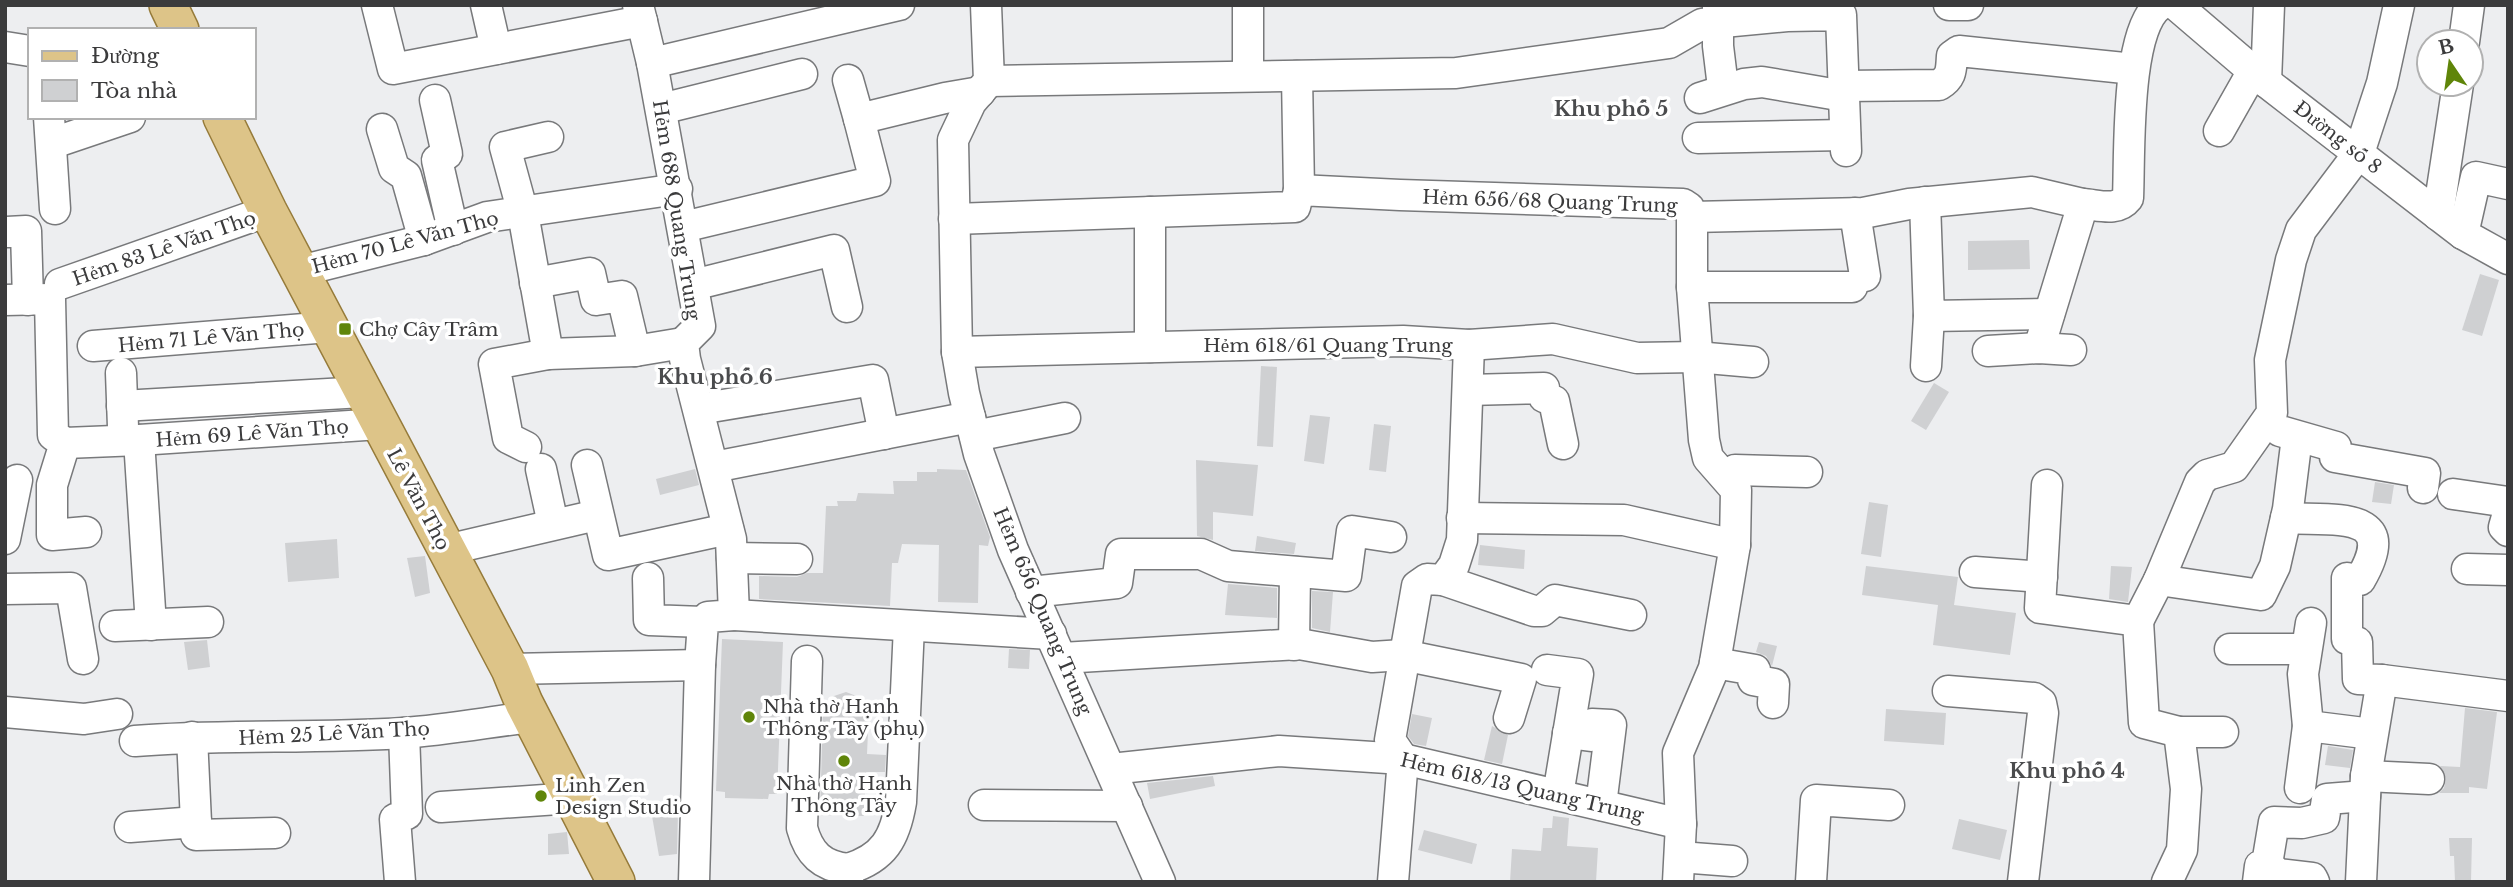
<svg xmlns="http://www.w3.org/2000/svg" width="2513" height="887" font-family="'Libre Baskerville',serif">
	<style>
		.building { fill: #cfd0d2 }
		.lines { fill: none; stroke-linecap: round; stroke-linejoin: round }
		.minor-casing { stroke: #78797b; stroke-width: 33 }
		.major-casing { stroke: #967b3a; stroke-width: 40 }
		.minor { stroke: #fff; stroke-width: 30 }
		.major { stroke: #ddc488; stroke-width: 37 }
		.poi-dot { fill: #5f8509; stroke: #fff; stroke-width: 2.5 }
		.labels { text-anchor: middle; stroke-width: 7; stroke-linejoin: round; paint-order: stroke }
		.street-label { font-size: 19px; fill: #3b3b3c; stroke: #fff }
		.poi-label { font-size: 19px; fill: #3b3b3c; stroke: #fff; text-anchor: start }
		.neighbourhood-label { font-size: 21px; font-weight: bold; fill: #4a4b4d; stroke: #fff }
	</style>
	<rect width="100%" height="100%" fill="#edeef0"/>
	<!-- building -->
	<g class="building">
		<path d="M2029,240L2030,269L1968,270V241Z"/>
		<path d="M2480,274L2499,280L2482,336L2462,330Z"/>
		<path d="M1261,366L1277,367L1273,447L1257,446Z"/>
		<path d="M1934,383L1949,392L1926,430L1911,421Z"/>
		<path d="M1310,415L1330,417L1324,464L1304,461Z"/>
		<path d="M1374,424L1391,426L1386,472L1369,470Z"/>
		<path d="M1196,460L1258,465L1253,516L1213,512V540L1197,536Z"/>
		<path d="M695,469L699,485L660,495L656,479Z"/>
		<path d="M937,469L966,470L990,537L988,546L979,545L978,603L938,602L939,545L902,544L898,563H892L890,606L759,599V576L797,577L807,573H823L826,506H838L837,501H856L858,493L894,494L893,481H917V472H937Z"/>
		<path d="M2375,482L2394,485L2391,504L2372,502Z"/>
		<path d="M1869,502L1888,505L1881,557L1861,554Z"/>
		<path d="M1257,536L1296,543L1294,554L1255,551Z"/>
		<path d="M337,539L339,578L288,582L285,543Z"/>
		<path d="M1480,545L1525,550L1524,569L1478,565Z"/>
		<path d="M425,556L430,593L415,597L407,558Z"/>
		<path d="M1866,566L1958,577L1954,605L2016,613L2010,655L1933,645L1938,605L1862,595Z"/>
		<path d="M2111,566L2132,567L2128,602L2109,599Z"/>
		<path d="M1228,584L1277,588V618L1225,615Z"/>
		<path d="M1312,591L1333,592L1330,632L1312,628Z"/>
		<path d="M722,639L783,642L777,794H769L768,799L725,798V792L716,791Z"/>
		<path d="M207,640L210,667L188,670L184,642Z"/>
		<path d="M1759,642L1777,646L1772,666L1766,656L1756,652Z"/>
		<path d="M1009,649L1030,650L1029,669L1008,668Z"/>
		<path d="M846,692L859,697L869,710L867,754L886,755L885,772H866L864,816L820,815L823,708L834,696Z"/>
		<path d="M2465,708L2497,712L2487,789L2469,787V793H2439L2444,788L2446,779L2440,766L2460,767Z"/>
		<path d="M1886,709L1946,713L1944,745L1884,741Z"/>
		<path d="M1412,714L1432,718L1426,746L1414,744L1408,736Z"/>
		<path d="M1492,726L1508,735L1502,764L1484,760Z"/>
		<path d="M2328,746L2353,750L2350,768L2325,765Z"/>
		<path d="M1213,776L1215,786L1150,799L1147,783Z"/>
		<path d="M678,812L677,854L659,856L652,816Z"/>
		<path d="M1553,816L1569,818L1567,846L1598,848L1596,882H1510L1512,849L1541,851L1543,828H1552Z"/>
		<path d="M1959,819L2007,830L2000,860L1952,849Z"/>
		<path d="M1424,830L1477,844L1472,864L1418,850Z"/>
		<path d="M567,832L569,854L548,855V834Z"/>
		<path d="M2449,838H2472L2471,882H2455L2454,856H2450Z"/>
	</g>
	<g class="lines">
		<defs>
			<g id="minor">
				<path d="M377,5L393,69L642,21"/>
				<path d="M486,5L496,49"/>
				<path d="M638,5L652,63L700,326L683,343L685,359L731,539L734,615L708,617L703,622L700,665L694,882"/>
				<path d="M986,5L989,81L971,102L953,140L957,352L964,393L979,454L1013,550L1160,882"/>
				<path d="M1248,5V75"/>
				<path d="M1718,5V46L1722,79"/>
				<path d="M1949,5H1968"/>
				<path d="M2176,5L2266,82L2438,215L2463,234L2508,259"/>
				<path d="M2464,42L2469,5"/>
				<path d="M5,47L30,51"/>
				<path d="M652,63L899,5"/>
				<path d="M1297,76L1299,190"/>
				<path d="M848,80L859,119L945,98L980,92"/>
				<path d="M989,81L1456,73L1669,43L1702,24L1787,16L1841,15L1846,151"/>
				<path d="M2266,82L2269,5"/>
				<path d="M1843,86L1939,85C1952,77 1951,70 1952,56L1959,51L2134,69"/>
				<path d="M1700,98L1744,84L1762,82L1844,96"/>
				<path d="M435,100L447,154L437,160L453,230"/>
				<path d="M661,109L802,74"/>
				<path d="M49,117L55,209"/>
				<path d="M382,129L394,168L406,176L424,240"/>
				<path d="M2219,131L2253,71"/>
				<path d="M1698,138L1845,135"/>
				<path d="M53,143L130,117"/>
				<path d="M1925,202L1929,316L2049,314"/>
				<path d="M2083,204C2099,205 2117,212 2128,198C2130,157 2125,28 2160,5"/>
				<path d="M1855,213L1865,276"/>
				<path d="M2438,215L2458,84"/>
				<path d="M1692,217L1863,213L1909,204L2032,192L2083,204L2039,348"/>
				<path d="M954,219L1295,207L1299,190L1400,195L1683,204L1689,208L1692,217V287L1704,440L1708,458L1736,490L1735,545L1714,668L1678,753L1681,824L1678,882"/>
				<path d="M683,227L875,181L859,119"/>
				<path d="M7,232L26,231L28,300"/>
				<path d="M2463,234L2476,177L2508,184"/>
				<path d="M300,271L424,240L487,217L677,189"/>
				<path d="M535,283L590,273L596,300L622,296L635,351"/>
				<path d="M60,284L268,211"/>
				<path d="M693,285L834,250L847,307"/>
				<path d="M1692,287H1852"/>
				<path d="M5,300L50,299L53,435L65,443L52,485V535L86,532"/>
				<path d="M93,346L329,327"/>
				<path d="M1150,347V212"/>
				<path d="M1988,351L2039,348L2071,350"/>
				<path d="M957,352L1403,341L1469,345L1553,339L1637,358L1696,357L1753,362"/>
				<path d="M548,354L523,213L505,147L548,137"/>
				<path d="M1926,366L1929,316"/>
				<path d="M121,373L123,427"/>
				<path d="M1468,390L1544,388V397L1554,401L1563,444"/>
				<path d="M122,406L363,392"/>
				<path d="M699,409L873,380L884,434"/>
				<path d="M2280,431L2336,447L2335,457L2425,473L2423,488"/>
				<path d="M975,436L1065,418"/>
				<path d="M139,440L151,625"/>
				<path d="M65,443L139,440L380,424"/>
				<path d="M526,447L508,438L494,364L548,354L635,351L683,343"/>
				<path d="M587,465L608,555L728,529"/>
				<path d="M714,467L970,417"/>
				<path d="M541,469L553,524"/>
				<path d="M1728,479L1735,470L1807,472"/>
				<path d="M2047,485L2040,608L2138,621L2144,723L2179,732L2186,789L2182,850L2167,882"/>
				<path d="M2453,494L2508,502"/>
				<path d="M2508,513L2504,527L2508,531"/>
				<path d="M1462,518L1624,520L1735,545"/>
				<path d="M2286,518C2333,521 2402,509 2360,580L2347,578V639L2357,642L2358,679L2382,680L2508,696"/>
				<path d="M5,539L17,480"/>
				<path d="M446,550L597,515"/>
				<path d="M732,558L797,559"/>
				<path d="M2467,569L2508,570"/>
				<path d="M1975,572L2042,577"/>
				<path d="M648,578L649,620L703,622"/>
				<path d="M1443,580L1534,611H1542L1555,600L1631,615"/>
				<path d="M2159,580L2261,595L2275,566L2288,509L2297,437"/>
				<path d="M5,589L71,588L83,659"/>
				<path d="M1031,592L1117,583L1121,554H1201L1228,566L1346,576L1352,531L1391,537"/>
				<path d="M734,615L1051,634"/>
				<path d="M2138,621L2159,580L2200,482L2207,475L2234,467L2272,413L2270,360L2291,260L2301,230L2359,153L2382,83L2399,5"/>
				<path d="M2311,623L2303,674L2308,726L2372,734"/>
				<path d="M115,626L208,622"/>
				<path d="M1294,645L1295,572"/>
				<path d="M2230,649H2305"/>
				<path d="M1062,658L1299,644L1372,657L1403,655L1521,679L1509,718"/>
				<path d="M807,661L802,828C809,854 822,866 848,869"/>
				<path d="M1715,663L1755,670L1753,680L1774,684L1773,703"/>
				<path d="M510,669L700,665"/>
				<path d="M1547,670L1578,674L1558,795"/>
				<path d="M1948,691L2034,698L2041,703L2043,713L2023,882"/>
				<path d="M5,712L84,719L117,714"/>
				<path d="M2179,732H2223"/>
				<path d="M1568,733L1591,736L1592,724L1611,725L1601,805"/>
				<path d="M192,737L196,822"/>
				<path d="M135,741C224,734 314,739 403,733C446,730 489,722 531,717"/>
				<path d="M1111,769L1279,751L1403,759L1681,824"/>
				<path d="M2366,776L2429,779"/>
				<path d="M2300,788L2308,726"/>
				<path d="M984,805L1127,806"/>
				<path d="M441,807L573,798"/>
				<path d="M130,827L196,822V835L275,833"/>
				<path d="M1680,857L1732,861"/>
				<path d="M2267,864L2278,874L2312,878L2314,882"/>
				<path d="M400,882L395,819L407,814L404,733"/>
				<path d="M848,882V869C884,858 895,838 901,802L909,626"/>
				<path d="M1393,882L1403,759L1390,740L1417,586L1427,579L1443,580L1454,565L1462,540L1469,345"/>
				<path d="M1811,882L1816,800L1889,805"/>
				<path d="M2258,882L2260,866L2267,864L2274,822L2302,823L2324,818L2327,799L2365,796"/>
				<path d="M2361,882L2366,776L2382,680"/>
			</g>
			<g id="major">
				<path d="M168,5L180,30"/>
				<path d="M222,117L268,211L510,669L524,703L616,882"/>
			</g>
		</defs>
		<!-- minor casing -->
		<use href="#minor" class="minor-casing"/>
		<!-- major casing -->
		<use href="#major" class="major-casing"/>
		<!-- minor -->
		<use href="#minor" class="minor"/>
		<!-- major -->
		<use href="#major" class="major"/>
	</g>
	<!-- markers -->
	<g class="poi-dot">
		<rect x="338" y="322" width="14" height="14" rx="3.5"/>
		<circle cx="749" cy="717" r="7"/>
		<circle cx="844" cy="761" r="7"/>
		<circle cx="541" cy="796" r="7"/>
	</g>
	<g class="labels">
		<!-- street labels -->
		<g class="street-label">
			<text transform="translate(2338 137) rotate(38)" y="7">Đường số 8</text>
			<text transform="translate(1550 201) rotate(2)" y="7">Hẻm 656/68 Quang Trung</text>
			<text transform="translate(677 210) rotate(81)" y="7">Hẻm 688 Quang Trung</text>
			<text transform="translate(405 242) rotate(-15)" y="7">Hẻm 70 Lê Văn Thọ</text>
			<text transform="translate(164 248) rotate(-19)" y="7">Hẻm 83 Lê Văn Thọ</text>
			<text transform="translate(211 337) rotate(-5)" y="7">Hẻm 71 Lê Văn Thọ</text>
			<text x="1328" y="352">Hẻm 618/61 Quang Trung</text>
			<text transform="translate(252 433) rotate(-4)" y="7">Hẻm 69 Lê Văn Thọ</text>
			<text transform="translate(419 499) rotate(62)" y="7">Lê Văn Thọ</text>
			<text transform="translate(1043 611) rotate(67)" y="7">Hẻm 656 Quang Trung</text>
			<text transform="translate(334 733) rotate(-3)" y="7">Hẻm 25 Lê Văn Thọ</text>
			<text transform="translate(1522 787) rotate(13)" y="7">Hẻm 618/13 Quang Trung</text>
		</g>
		<!-- poi labels -->
		<g class="poi-label">
			<text x="359" y="336">Chợ Cây Trâm</text>
			<text x="763" y="713">Nhà thờ Hạnh<tspan x="763" dy="22">Thông Tây (phụ)</tspan></text>
			<text x="844" y="790" text-anchor="middle">Nhà thờ Hạnh<tspan x="844" dy="22">Thông Tây</tspan></text>
			<text x="555" y="792">Linh Zen<tspan x="555" dy="22">Design Studio</tspan></text>
		</g>
		<!-- neighbourhood labels -->
		<g class="neighbourhood-label">
			<text x="1611" y="116">Khu phố 5</text>
			<text x="715" y="384">Khu phố 6</text>
			<text x="2067" y="778">Khu phố 4</text>
		</g>
	</g>
	<!-- border -->
	<rect width="2513" height="887" fill="none" stroke="#3b3b3c" stroke-width="14"/>
	<!-- legend -->
	<rect x="28" y="28" width="228" height="91" fill="#ffffff" stroke="#b1b1b1" stroke-width="2"/>
	<rect x="42" y="51" width="35" height="10" fill="#ddc488" stroke="#b1b1b1" stroke-width="2"/>
	<text x="91" y="63" font-size="21" fill="#3b3b3c">Đường</text>
	<rect x="42" y="80" width="35" height="21" fill="#cfd0d2" stroke="#b1b1b1" stroke-width="2"/>
	<text x="91" y="98" font-size="21" fill="#3b3b3c">Tòa nhà</text>
	<!-- north arrow -->
	<g transform="translate(2450 63) rotate(347)"><circle r="33" fill="#ffffff" stroke="#b1b1b1" stroke-width="2"/>
	<path d="M0-5L12 26L0 18L-12 26Z" fill="#5f8509"/>
	<text y="-10" font-size="19" font-weight="bold" text-anchor="middle" fill="#3b3b3c">B</text>
	</g>
</svg>
